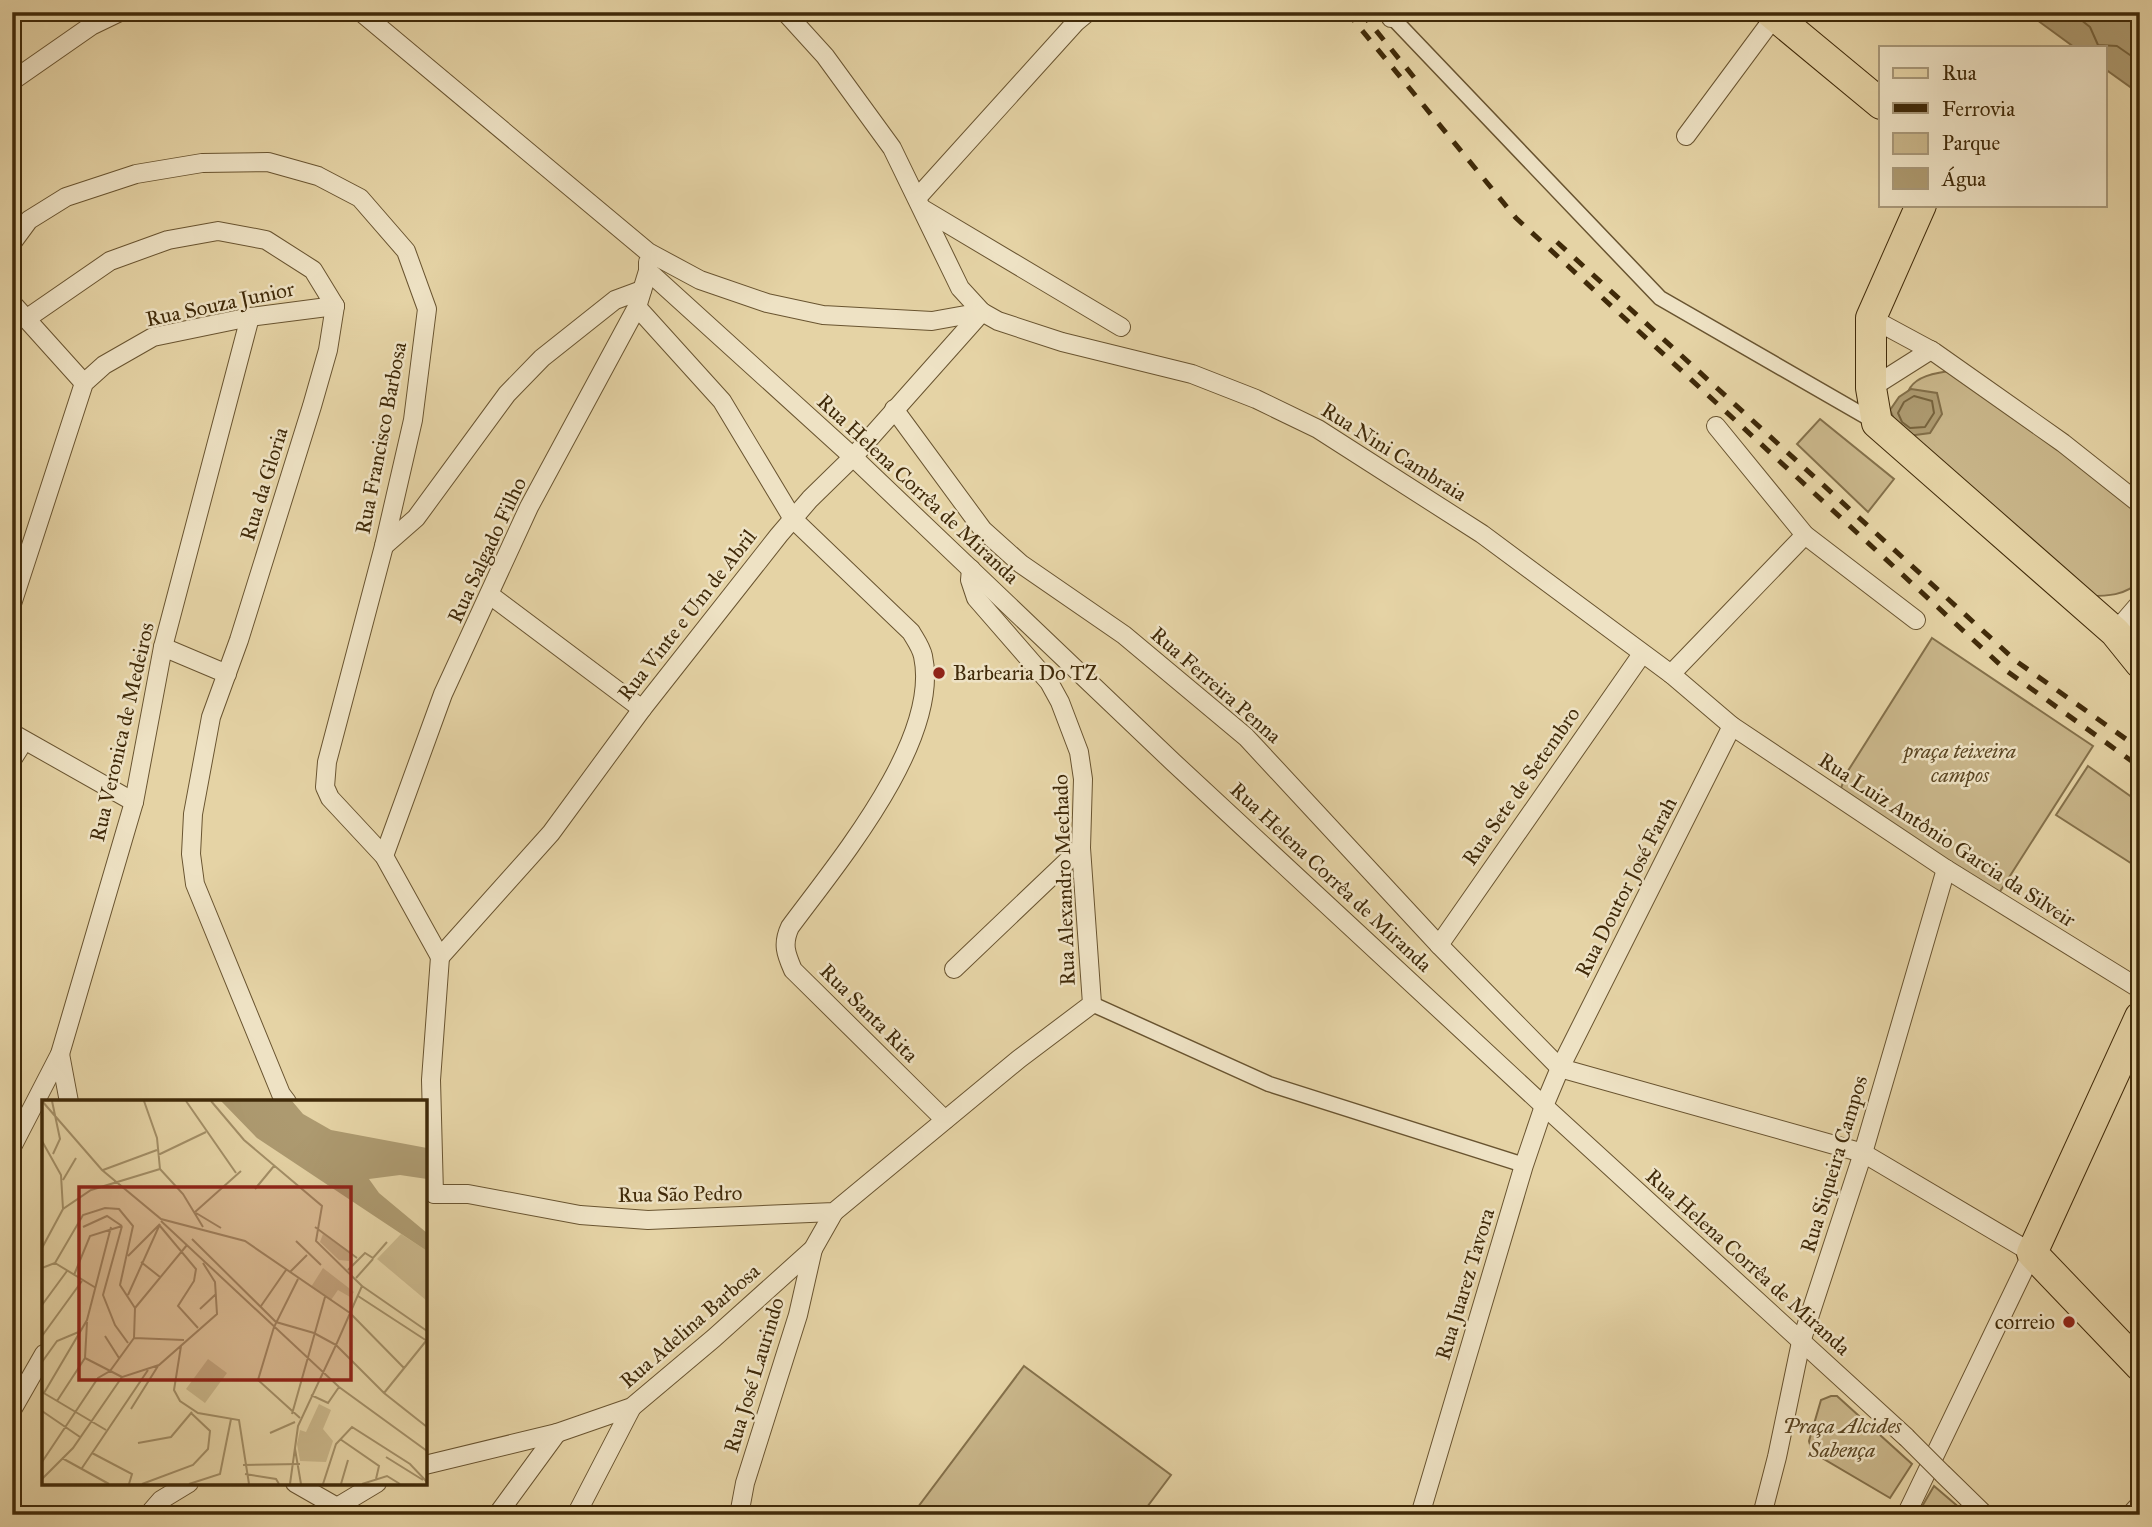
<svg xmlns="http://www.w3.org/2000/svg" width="2152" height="1527" font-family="'IM FELL Great Primer',serif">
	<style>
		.green { fill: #c9b68a; stroke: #84704a; stroke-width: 2 }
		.water { fill: #ad9a70; stroke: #816d47; stroke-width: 2 }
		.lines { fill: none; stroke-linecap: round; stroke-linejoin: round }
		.shore { stroke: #76623c; stroke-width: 2 }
		.pedestrian-casing { stroke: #695430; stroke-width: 17 }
		.minor-casing { stroke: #695430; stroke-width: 20 }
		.primary-casing { stroke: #402a09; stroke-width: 32 }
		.pedestrian { stroke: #eee2c4; stroke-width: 14 }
		.minor { stroke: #eee2c4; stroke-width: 18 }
		.primary { stroke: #e5d3a5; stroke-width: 30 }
		.rail { stroke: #402a09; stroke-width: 5; stroke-dasharray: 12 12; stroke-linecap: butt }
		.minor-bridge-casing { stroke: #695430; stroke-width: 20; stroke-linecap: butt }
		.minor-bridge { stroke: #eee2c4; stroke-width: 18 }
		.poi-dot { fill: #8f2418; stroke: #eee2c4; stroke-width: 2.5 }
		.labels { text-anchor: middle; stroke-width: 5; stroke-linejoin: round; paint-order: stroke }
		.street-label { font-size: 21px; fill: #402a09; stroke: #eee2c4 }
		.poi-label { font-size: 21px; fill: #402a09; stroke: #eee2c4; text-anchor: start }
		.park-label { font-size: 21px; font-style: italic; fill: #5b4623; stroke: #eee2c4 }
		.inset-road { fill: none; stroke: #a38f67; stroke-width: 2 }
		.view { fill: #8f2418; fill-opacity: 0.15; stroke: #8f2418; stroke-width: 3.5 }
		.inset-edge { fill: none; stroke: #402a09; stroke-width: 3.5 }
	</style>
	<rect width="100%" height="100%" fill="#e5d3a5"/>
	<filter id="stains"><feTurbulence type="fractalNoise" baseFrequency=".00286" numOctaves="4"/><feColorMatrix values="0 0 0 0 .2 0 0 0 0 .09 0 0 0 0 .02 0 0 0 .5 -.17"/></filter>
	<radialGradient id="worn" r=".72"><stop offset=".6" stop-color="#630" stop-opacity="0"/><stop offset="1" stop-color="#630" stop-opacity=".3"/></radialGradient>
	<!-- green -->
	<g class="green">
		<path d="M1957,370L2140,510V581C2125,596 2107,596 2088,596L1905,437C1903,388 1904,376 1957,370Z"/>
		<path d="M1820,419L1894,479L1868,512L1797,444Z"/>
		<path d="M1932,638L2093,746L1999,893L1840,791L1846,774Z"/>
		<path d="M2088,766L2140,803V869L2056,815Z"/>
		<path d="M1024,1366L1171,1475L1141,1515H912Z"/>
		<path d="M1831,1396H1837L1912,1464L1890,1498L1812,1452L1809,1441L1821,1400Z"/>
		<path d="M1934,1486L1968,1515H1917Z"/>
	</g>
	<!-- water -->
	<g class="water">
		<path d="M2026,12H2140V94L2105,69V47H2074Z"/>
		<path d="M1911,389L1937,393L1942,414L1930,433L1908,436L1897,426L1890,410L1899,397Z"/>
	</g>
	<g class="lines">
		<!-- shore -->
		<g class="shore">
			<path d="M2071,12L2090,27L2098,45L2117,46L2140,62"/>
			<path d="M1914,396L1932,401L1934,413L1925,427L1910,428L1902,422L1898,413L1904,402Z"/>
		</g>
		<defs>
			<g id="pedestrian">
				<path d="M1387,12L1660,298L1877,423"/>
				<path d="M1092,1004L1269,1084L1524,1165"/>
			</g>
			<g id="minor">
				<path d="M361,12L648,252L700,280L767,303L823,315L932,321L982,312"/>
				<path d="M785,12L825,56L892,148L960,288L982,312L998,321L1062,342L1192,374L1256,399L1318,429L1482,534L1671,674L1732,726L1946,869L2140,989"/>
				<path d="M1391,18L1396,12"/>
				<path d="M12,81L91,26L120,12"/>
				<path d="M1686,136L1775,16"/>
				<path d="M917,198L1076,22L1088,12"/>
				<path d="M923,209L1121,327"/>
				<path d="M12,243L29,220L66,197L136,174L202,163L268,162L318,176L360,198L406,251L427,309L413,420L384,546L327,762L325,787L330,798L384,856L440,957"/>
				<path d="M648,271L853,457L1173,762L1544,1106L1906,1437"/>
				<path d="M12,303L84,383"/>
				<path d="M637,307L722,401L793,519L911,632C915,639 921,647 923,656C941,740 838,862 790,927C782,944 786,954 793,970L945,1120"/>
				<path d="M1871,318L1934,352L2063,443L2140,504"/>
				<path d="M26,319L110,261L168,240L218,231L266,240L313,270L335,306"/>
				<path d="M1871,388L1931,350"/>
				<path d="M894,409L983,530L1021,564L1124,635L1246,737L1439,945L1560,1068L1863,1153L2032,1253L1906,1515"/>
				<path d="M1716,426L1805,535L1916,620"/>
				<path d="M384,546L416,518L507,394L542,358L615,300L642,290"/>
				<path d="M490,595L642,709"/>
				<path d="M12,604L84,383L104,365L153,337L250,317L335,306"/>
				<path d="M2115,632L2140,603"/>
				<path d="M163,647L227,674"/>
				<path d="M1671,674L1805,535"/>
				<path d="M12,733L134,802"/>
				<path d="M12,760L24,741"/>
				<path d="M384,856L443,694L529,507L637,307L648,271V262"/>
				<path d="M1439,945L1642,654"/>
				<path d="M440,957L551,833L642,709L779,535L810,499L853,457L982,312"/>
				<path d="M954,969L1081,848"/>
				<path d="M60,1054L69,1102"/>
				<path d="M287,1102L281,1094L195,884L191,854L193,814L211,717L239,640L312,406L328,350L335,306"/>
				<path d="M12,1147L60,1054L134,802L163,647L250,317"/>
				<path d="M434,1194H468L580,1215L648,1220L834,1212L1019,1059L1092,1004L1081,848L1083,779L1079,752L1060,702L1049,682L976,598L970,580L971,569"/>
				<path d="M434,1194L431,1080L440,957"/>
				<path d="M12,1410L44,1354"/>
				<path d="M425,1465L557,1433L632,1407L714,1338L813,1249L834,1212"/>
				<path d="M1943,1474L1985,1515"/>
				<path d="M295,1483L337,1507"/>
				<path d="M148,1515L161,1500L189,1483"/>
				<path d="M330,1515L337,1507L377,1483"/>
				<path d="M497,1515L557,1433"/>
				<path d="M576,1515L632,1407"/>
				<path d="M739,1515L745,1483L798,1315L813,1249"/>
				<path d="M1420,1515L1524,1165L1544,1106L1560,1068L1732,726"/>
				<path d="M1762,1515L1777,1457L1801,1342L1863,1153L1946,869"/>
				<path d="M2130,1515L2140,1504"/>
			</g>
			<g id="primary">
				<path d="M1770,12L1881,104"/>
				<path d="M1921,205L1871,318V388L1877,423L2115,632L2140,663"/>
				<path d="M2140,1017L2032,1253L2140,1366"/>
			</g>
		</defs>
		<!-- pedestrian casing -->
		<use href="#pedestrian" class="pedestrian-casing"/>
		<!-- minor casing -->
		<use href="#minor" class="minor-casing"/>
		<!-- primary casing -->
		<use href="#primary" class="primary-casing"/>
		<!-- pedestrian -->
		<use href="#pedestrian" class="pedestrian"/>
		<!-- minor -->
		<use href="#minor" class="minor"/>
		<!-- primary -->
		<use href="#primary" class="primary"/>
		<!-- rail -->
		<g class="rail">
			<path d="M1347,12L1516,218L2008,672L2140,767"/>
			<path d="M1361,12L1417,81"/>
			<path d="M1557,242L2016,661L2140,749"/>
		</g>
		<defs>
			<path id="minor-bridge" d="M1906,1437L1943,1474"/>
		</defs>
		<!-- minor-bridge casing -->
		<use href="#minor-bridge" class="minor-bridge-casing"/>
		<!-- minor-bridge -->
		<use href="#minor-bridge" class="minor-bridge"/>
	</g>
	<!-- markers -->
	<g class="poi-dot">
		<circle cx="939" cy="673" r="7"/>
		<circle cx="2069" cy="1322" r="7"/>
	</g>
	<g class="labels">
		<!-- street labels -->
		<g class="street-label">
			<text transform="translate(220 304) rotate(-12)" y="7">Rua Souza Junior</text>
			<text transform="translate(381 438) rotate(-79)" y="7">Rua Francisco Barbosa</text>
			<text transform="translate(1394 452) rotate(32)" y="7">Rua Nini Cambraia</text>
			<text transform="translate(264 484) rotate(-73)" y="7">Rua da Gloria</text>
			<text transform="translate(918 489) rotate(43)" y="7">Rua Helena Corrêa de Miranda</text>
			<text transform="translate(487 550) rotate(-65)" y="7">Rua Salgado Filho</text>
			<text transform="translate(687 615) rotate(-52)" y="7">Rua Vinte e Um de Abril</text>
			<text transform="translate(1216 685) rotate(41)" y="7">Rua Ferreira Penna</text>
			<text transform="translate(122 732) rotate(-77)" y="7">Rua Veronica de Medeiros</text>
			<text transform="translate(1521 786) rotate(-55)" y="7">Rua Sete de Setembro</text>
			<text transform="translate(1947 840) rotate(33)" y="7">Rua Luiz Antônio Garcia da Silveir</text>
			<text transform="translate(1331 877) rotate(43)" y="7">Rua Helena Corrêa de Miranda</text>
			<text transform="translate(1064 880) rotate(-92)" y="7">Rua Alexandro Mechado</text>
			<text transform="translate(1626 887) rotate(-63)" y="7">Rua Doutor José Farah</text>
			<text transform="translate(869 1013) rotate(45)" y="7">Rua Santa Rita</text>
			<text transform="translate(1834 1164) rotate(-73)" y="7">Rua Siqueira Campos</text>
			<text transform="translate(680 1194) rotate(-1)" y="7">Rua São Pedro</text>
			<text transform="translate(1748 1262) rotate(42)" y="7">Rua Helena Corrêa de Miranda</text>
			<text transform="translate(1465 1284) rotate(-73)" y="7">Rua Juarez Tavora</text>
			<text transform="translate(690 1326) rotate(-41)" y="7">Rua Adelina Barbosa</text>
			<text transform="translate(754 1375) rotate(-73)" y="7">Rua José Laurindo</text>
		</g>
		<!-- poi labels -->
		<g class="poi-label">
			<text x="953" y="680">Barbearia Do TZ</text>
			<text x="2055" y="1329" text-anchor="end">correio</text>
		</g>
		<!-- park labels -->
		<g class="park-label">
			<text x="1960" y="758">praça teixeira<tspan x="1960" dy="24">campos</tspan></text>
			<text x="1842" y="1433">Praça Alcides<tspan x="1842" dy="24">Sabença</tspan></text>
		</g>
	</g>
	<!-- overview -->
	<g transform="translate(42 1100)">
		<rect width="385" height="385" fill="#e5d3a5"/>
		<path d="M281,134L309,154L307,161L297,160L278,142ZM359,134L385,151V201L335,159ZM281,168L312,192L308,197L296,190L289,200L269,187ZM166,259L185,273L163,303L144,289ZM277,304L289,310L281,329L291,341L284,362L258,361L255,344L258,330L264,332Z" fill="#c9b68a"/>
		<path d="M179,1H250L261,14L289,30L385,48V79L358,75L327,79L337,93L385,133V151L215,38Z" fill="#ad9a70"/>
		<path class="inset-road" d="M0,1L60,70L119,119L203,141L308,213L362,268M10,1L18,39L11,54M102,1L115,38L118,69L141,94L161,127M144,1L194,73M169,1L202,40L280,106L274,141L320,186L294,245L342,293L385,327M0,41L19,75L21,109M116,55L164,32M61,70L115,50M21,80L34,58M213,89L232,66M153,112L199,71M154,113L179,128M119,121L297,287L385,351M80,126L61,195L73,225L86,243M118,126L154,169L152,181L136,206L156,228M41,127L65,116L80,126M273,127L315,158M150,139L234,222L272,233L294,245L256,326L248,384M254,141L279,165M0,148L21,109L49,90L118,69M86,156L118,124M99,162L118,177M13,163L54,188M0,168L13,163L41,115L63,108L77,109L91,126L78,185L93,208M306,170L323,153L331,158L345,142M248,172L265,155M32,175L48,136L80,126M314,178L331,159M256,179L232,227L216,280L258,318M320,186L385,231M86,195L118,124M316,196L385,241M0,205L25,171M219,206L244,170M93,208L145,145M158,209L174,194M0,236L40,181M63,236L77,258M92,238L142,240M92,238L93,208M139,246L132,290L138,301L156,313L197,320L207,384M43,258L80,277M0,262L15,241L39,231M0,292L64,330M2,293L45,220L69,127M342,293L384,241M269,295L286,303L297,287M15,301L43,258L45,222M89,309L116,266M0,311L38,337M250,314L283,197M228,333L253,322M298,339L337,366L334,379M96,343L129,337L150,312M253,349L259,384M50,353L90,374L87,384M344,357L381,380M20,358L67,384M0,362L56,278L68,271L92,238M201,365L258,364M40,368L106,270M203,374L234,379L237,384M0,379L31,348L80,277L117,265L175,214L173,182L161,163M100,384L151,365L166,349L168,331L149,313M147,384L178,374L189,319M281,384L294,344L310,327L368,364L385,382M299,384L306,360M320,384L345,376L358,384"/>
		<path class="view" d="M37,87H309V280H37Z"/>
		<rect width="385" height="385" class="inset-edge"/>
	</g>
	<!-- margin -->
	<rect width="2152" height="1527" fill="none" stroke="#e5d3a5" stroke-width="42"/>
	<rect x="14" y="14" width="2124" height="1499" fill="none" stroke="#402a09" stroke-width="3.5"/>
	<rect x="21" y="21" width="2110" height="1485" fill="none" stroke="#402a09" stroke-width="2"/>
	<!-- legend -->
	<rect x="1879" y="46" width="228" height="161" fill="#eee2c4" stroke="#a89879" stroke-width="2"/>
	<rect x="1893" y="68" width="35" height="10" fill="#e5d3a5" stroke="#a89879" stroke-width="2"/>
	<text x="1942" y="80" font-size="21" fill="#402a09">Rua</text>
	<rect x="1893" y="103" width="35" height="10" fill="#402a09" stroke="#a89879" stroke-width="2"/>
	<text x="1942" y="116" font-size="21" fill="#402a09">Ferrovia</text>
	<rect x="1893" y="133" width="35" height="21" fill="#c9b68a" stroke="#a89879" stroke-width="2"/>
	<text x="1942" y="150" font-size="21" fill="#402a09">Parque</text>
	<rect x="1893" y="168" width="35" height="21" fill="#ad9a70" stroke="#a89879" stroke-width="2"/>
	<text x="1942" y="186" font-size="21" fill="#402a09">Água</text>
	<rect width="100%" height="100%" filter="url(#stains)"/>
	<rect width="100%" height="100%" fill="url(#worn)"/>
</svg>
